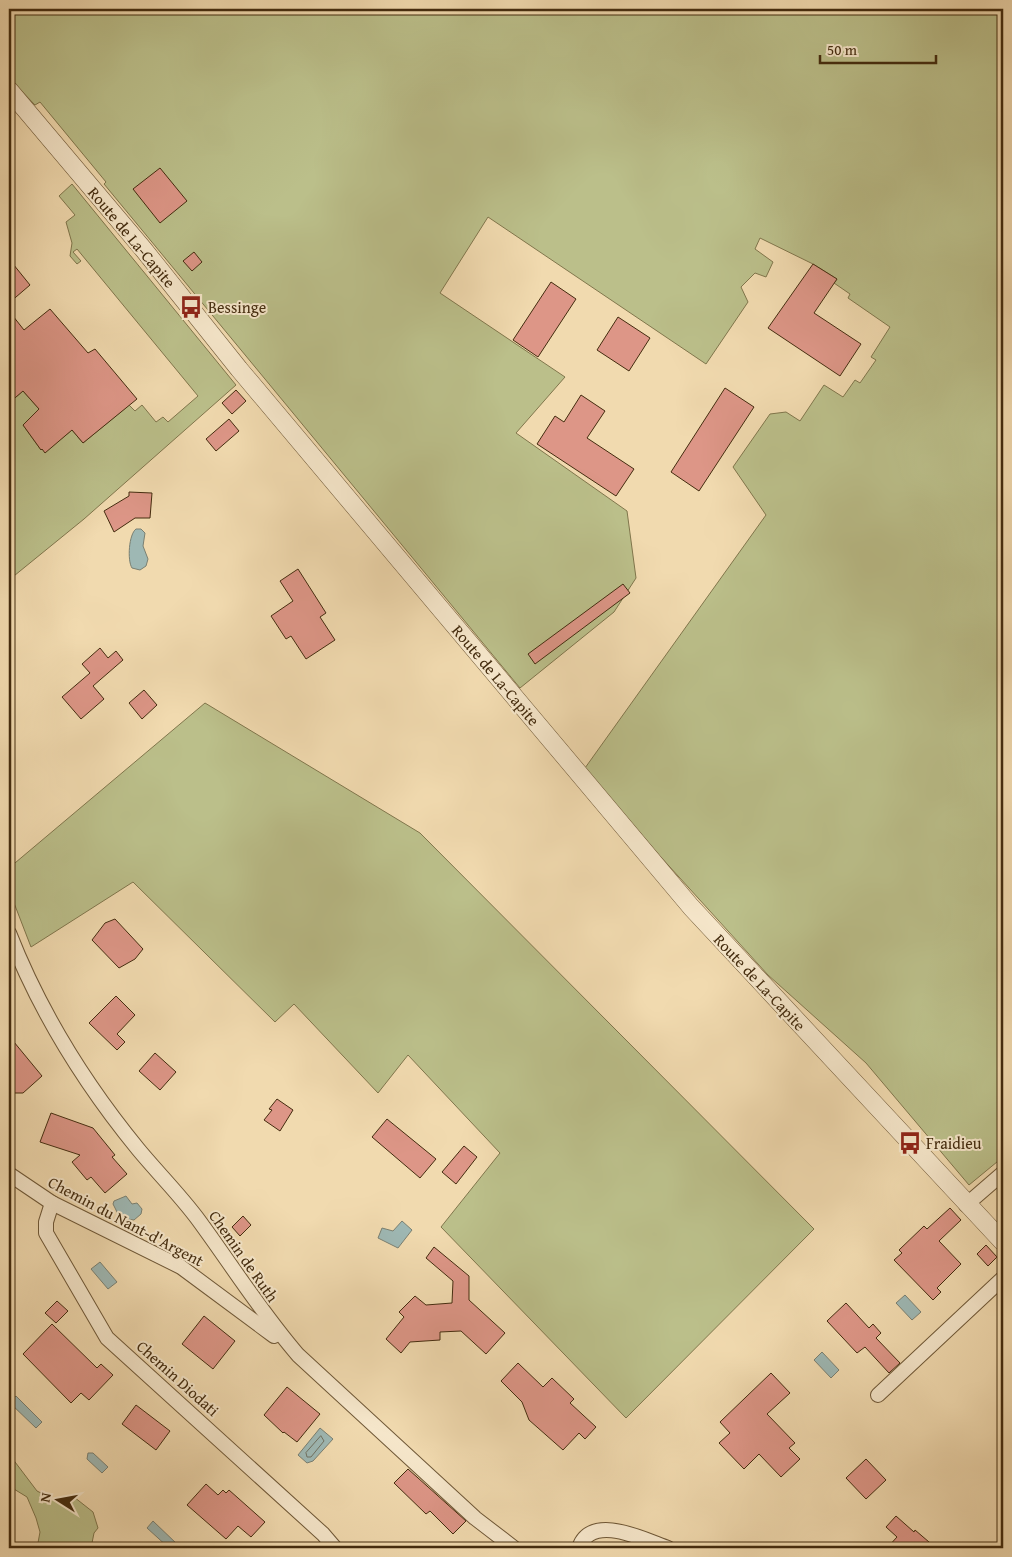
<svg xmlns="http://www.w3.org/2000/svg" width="1012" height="1557" font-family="'Gentium Book Plus',serif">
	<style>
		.green { fill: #bbbf8a; stroke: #80764c }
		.water { fill: #9eb8b4; stroke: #7a8072 }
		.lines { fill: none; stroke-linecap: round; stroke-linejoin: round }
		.shore { stroke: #717262; stroke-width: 1 }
		.building { fill: #dd9687; stroke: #442c0f }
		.minor-casing { stroke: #6f5837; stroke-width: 16 }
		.tertiary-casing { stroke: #6f5837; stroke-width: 19 }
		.minor { stroke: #f6e7cb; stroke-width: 14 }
		.tertiary { stroke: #f6e7cb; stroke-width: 18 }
		.labels { text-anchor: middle; stroke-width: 4; stroke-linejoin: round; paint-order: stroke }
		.street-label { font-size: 16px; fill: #442c0f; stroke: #f6e7cb }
		.poi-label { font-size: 16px; fill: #442c0f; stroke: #f6e7cb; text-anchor: start }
	</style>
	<rect width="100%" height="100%" fill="#f1daaf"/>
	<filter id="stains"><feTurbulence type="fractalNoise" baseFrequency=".004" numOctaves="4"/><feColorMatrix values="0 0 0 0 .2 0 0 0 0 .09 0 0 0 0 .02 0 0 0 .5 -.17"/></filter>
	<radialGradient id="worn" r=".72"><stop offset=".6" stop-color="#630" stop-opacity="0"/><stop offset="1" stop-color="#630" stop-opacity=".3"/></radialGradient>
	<!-- green -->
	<g class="green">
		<path d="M9,9H1003V1157L969,1185L866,1063L768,975L659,855L585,768L766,515L733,467L770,414L786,412L800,421L824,385L843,397L855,380L860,383L876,360L871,357L890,327L848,298L850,294L834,283L837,279L813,264L760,238L755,249L773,262L766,277L755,273L741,287L748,302L706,364L488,217L440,293L565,377L516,433L627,511L636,578L614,612L520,688L104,184L106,182L40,102L35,105L9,78Z"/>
		<path d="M72,184L236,385L84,519L9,580V403L23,391L39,409L23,425L41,450L42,449L45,452L72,430L83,443L129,405L135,411L142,405L156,422L163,417L168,422L198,396L77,249L73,252L81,261L77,264L70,256L72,243L66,222L75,215L59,196Z"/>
		<path d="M205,703L420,833L814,1229L626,1418L441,1227L500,1153L408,1055L378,1093L294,1004L275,1022L133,882L31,947L9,890V868Z"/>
		<path d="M9,1454L37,1491L53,1499L74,1497L93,1512L98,1528L94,1533L91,1548H37L40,1532L36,1518L27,1497L9,1486Z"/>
	</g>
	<!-- water -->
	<g class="water">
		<path d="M136,529H141L145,533L143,546L148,559L146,566L140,570L132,568C127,560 129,534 136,529Z"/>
		<path d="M126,1196L132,1204L137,1203L142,1209L141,1214L134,1220L120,1218L113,1204L114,1201Z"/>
		<path d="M402,1221L412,1230L398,1248L378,1238L382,1228L393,1231Z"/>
		<path d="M100,1262L117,1282L108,1289L91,1269Z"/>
		<path d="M905,1295L921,1312L912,1320L896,1303Z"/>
		<path d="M822,1352L839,1370L831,1378L814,1360Z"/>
		<path d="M16,1396L42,1422L36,1428L9,1402Z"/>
		<path d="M320,1428L333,1439L313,1461L307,1463L298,1455Z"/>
		<path d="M88,1453H93L108,1467L102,1473L87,1459Z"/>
		<path d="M153,1521L177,1544L173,1548H169L147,1528Z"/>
	</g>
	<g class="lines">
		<!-- shore -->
		<path class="shore" d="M321,1436L324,1441L311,1457H307L306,1453Z"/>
	</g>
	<!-- building -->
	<g class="building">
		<path d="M160,168L187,201L160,223L133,189Z"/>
		<path d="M194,252L202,262L192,271L183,261Z"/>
		<path d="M9,259L30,285L9,303Z"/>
		<path d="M813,264L837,279L814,313L861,344L840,376L768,328Z"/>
		<path d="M551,282L576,299L538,357L513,340Z"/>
		<path d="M50,309L88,353L95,349L137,399L83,443L72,430L45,453L42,449L41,450L23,425L39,409L23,391L9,403V311L24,330Z"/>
		<path d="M618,317L650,338L629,371L597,350Z"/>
		<path d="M725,388L754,407L699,491L671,472Z"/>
		<path d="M236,390L246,401L232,414L222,403Z"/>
		<path d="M581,395L605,411L587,438L634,469L616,496L537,444L555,416L564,422Z"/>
		<path d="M229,419L239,431L216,451L206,439Z"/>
		<path d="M129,492L152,493L150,518H135L114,532L104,511L129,496Z"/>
		<path d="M298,569L326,613L320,617L335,640L306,659L291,636L286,639L271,616L293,601L280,581Z"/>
		<path d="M623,584L630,593L535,664L528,654Z"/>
		<path d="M100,648L108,658L116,651L123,660L93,686L104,699L81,719L62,697L90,673L82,664Z"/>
		<path d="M144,690L157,705L142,719L129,703Z"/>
		<path d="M115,919L143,949L135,959L119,968L92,940L105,923Z"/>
		<path d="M116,996L135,1015L117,1034L125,1042L117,1050L89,1023Z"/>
		<path d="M9,1036L42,1076L23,1093H9Z"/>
		<path d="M155,1053L176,1072L160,1090L139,1071Z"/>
		<path d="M277,1099L293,1110L280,1131L264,1120L272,1110L269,1109Z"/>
		<path d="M51,1113L93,1128L115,1155L112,1157L127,1174L105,1193L91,1177L87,1180L72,1162L80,1155L40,1142Z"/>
		<path d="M387,1119L436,1159L420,1178L372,1137Z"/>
		<path d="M464,1146L477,1157L456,1184L442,1172Z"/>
		<path d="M950,1208L961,1220L939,1241L961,1264L937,1288L941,1292L933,1300L894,1260L902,1253L899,1250L924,1226L927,1229Z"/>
		<path d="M243,1216L251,1225L240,1236L232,1227Z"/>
		<path d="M986,1245L997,1257L988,1266L977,1254Z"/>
		<path d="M434,1247L469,1276V1300L505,1333L486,1354L461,1331L440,1332V1340L410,1342L401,1353L386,1339L404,1317L399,1312L415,1296L426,1305L452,1303L453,1281L426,1258Z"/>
		<path d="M57,1301L68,1311L56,1323L45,1313Z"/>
		<path d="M846,1303L869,1328L873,1324L881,1333L876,1338L900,1363L889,1373L865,1347L857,1353L827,1321Z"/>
		<path d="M204,1316L235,1341L213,1369L182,1344Z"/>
		<path d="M52,1324L97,1368L101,1364L113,1375L89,1400L81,1393L71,1403L23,1354Z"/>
		<path d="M518,1363L543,1387L552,1378L574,1399L570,1403L596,1427L585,1439L579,1433L563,1450L529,1420L522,1402L501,1381Z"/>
		<path d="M771,1373L790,1393L767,1414L795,1443L789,1448L800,1459L781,1477L759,1454L744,1469L719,1443L730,1433L720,1422Z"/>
		<path d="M287,1387L320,1414L297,1442L284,1432L283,1433L264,1415Z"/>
		<path d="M136,1405L170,1431L156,1450L122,1424Z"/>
		<path d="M866,1459L886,1480L866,1499L846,1478Z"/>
		<path d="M408,1469L466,1521L453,1534L430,1511L426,1514L394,1483Z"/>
		<path d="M206,1484L218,1495L223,1490L226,1493L229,1490L265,1522L251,1537L238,1526L226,1539L187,1505Z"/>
		<path d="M896,1516L914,1532L915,1530L936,1548H887L897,1537L886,1527Z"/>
	</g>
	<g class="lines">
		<defs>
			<g id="minor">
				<path d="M9,933C40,1012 84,1083 138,1149C157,1172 179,1194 197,1218C231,1264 260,1311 298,1355L475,1518L514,1548"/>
				<path d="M9,1174L52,1203L181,1267L274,1336"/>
				<path d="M52,1203L46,1222V1233L107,1338L323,1534L335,1548"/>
				<path d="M966,1205L1003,1173"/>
				<path d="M878,1395L1003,1278"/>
				<path d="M579,1548C591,1512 645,1540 668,1548"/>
			</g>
			<path id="tertiary" d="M9,90L144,250L239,369L691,907L1003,1242"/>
		</defs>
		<!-- minor casing -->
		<use href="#minor" class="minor-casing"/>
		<!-- tertiary casing -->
		<use href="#tertiary" class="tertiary-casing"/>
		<!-- minor -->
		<use href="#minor" class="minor"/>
		<!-- tertiary -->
		<use href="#tertiary" class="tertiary"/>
	</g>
	<!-- icons -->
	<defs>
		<symbol id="bus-bare" viewBox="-9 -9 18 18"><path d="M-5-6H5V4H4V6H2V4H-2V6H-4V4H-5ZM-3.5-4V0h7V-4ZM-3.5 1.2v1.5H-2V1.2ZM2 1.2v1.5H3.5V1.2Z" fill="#8f2418" stroke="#f6e7cb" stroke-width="2.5" paint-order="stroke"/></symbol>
	</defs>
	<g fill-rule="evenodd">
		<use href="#bus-bare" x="175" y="291" width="32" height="32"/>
		<use href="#bus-bare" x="894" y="1127" width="32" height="32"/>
	</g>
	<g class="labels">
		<!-- street labels -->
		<g class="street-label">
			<text transform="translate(132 237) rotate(50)" y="6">Route de La-Capite</text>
			<text transform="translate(496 675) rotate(50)" y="6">Route de La-Capite</text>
			<text transform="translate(760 982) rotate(47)" y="6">Route de La-Capite</text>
			<text transform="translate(126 1221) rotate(28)" y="6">Chemin du Nant-d'Argent</text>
			<text transform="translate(244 1256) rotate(55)" y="6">Chemin de Ruth</text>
			<text transform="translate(178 1378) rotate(42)" y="6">Chemin Diodati</text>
		</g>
		<!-- poi labels -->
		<g class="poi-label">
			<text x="208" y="313">Bessinge</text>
			<text x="926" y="1149">Fraidieu</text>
		</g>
	</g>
	<!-- margin -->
	<rect width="1012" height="1557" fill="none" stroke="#f1daaf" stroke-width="30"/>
	<rect x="10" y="10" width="992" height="1537" fill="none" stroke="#442c0f" stroke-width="2.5"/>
	<rect x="15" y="15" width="982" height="1527" fill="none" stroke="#442c0f"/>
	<!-- north arrow -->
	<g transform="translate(58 1500) rotate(281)" stroke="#f6e7cb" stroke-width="4" paint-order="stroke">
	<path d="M0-4L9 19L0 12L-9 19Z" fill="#442c0f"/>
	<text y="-8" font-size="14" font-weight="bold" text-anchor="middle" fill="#442c0f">N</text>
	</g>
	<!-- scale -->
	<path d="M820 55v8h116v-8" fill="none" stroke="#442c0f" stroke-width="2.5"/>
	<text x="827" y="55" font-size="15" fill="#442c0f" stroke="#f6e7cb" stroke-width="4" paint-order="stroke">50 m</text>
	<rect width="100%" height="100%" filter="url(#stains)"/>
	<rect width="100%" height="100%" fill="url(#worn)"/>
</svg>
